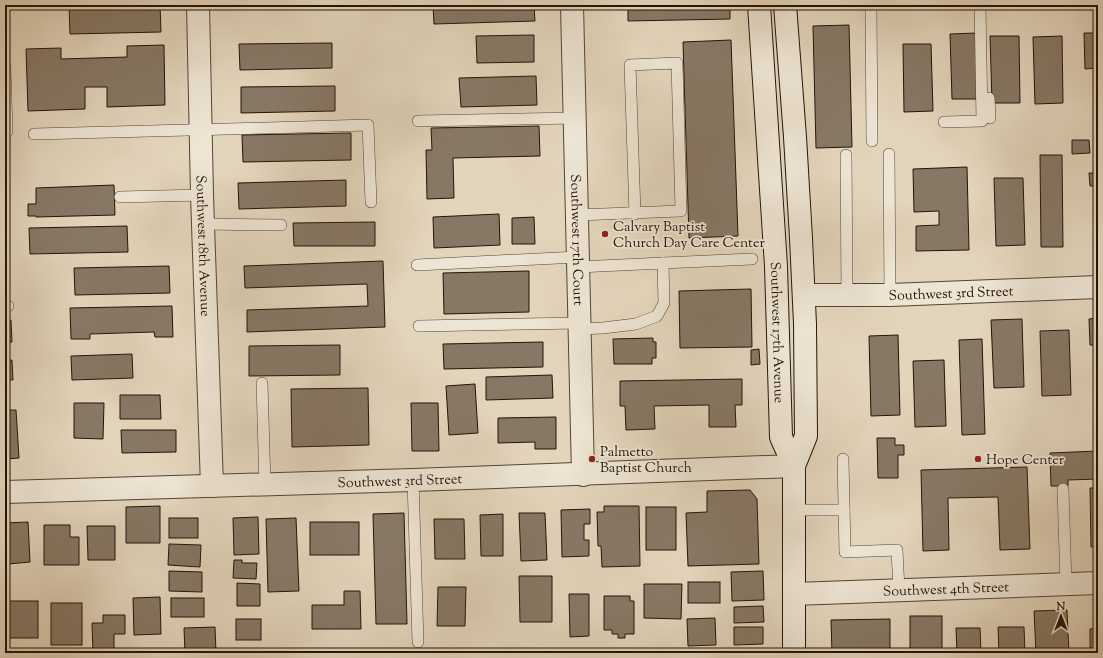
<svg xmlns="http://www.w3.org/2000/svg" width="1103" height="658" font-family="'Sorts Mill Goudy',serif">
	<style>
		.building { fill: #877866; stroke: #231409 }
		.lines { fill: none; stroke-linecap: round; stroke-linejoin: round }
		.lane-casing { stroke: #534436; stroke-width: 12 }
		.street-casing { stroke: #534436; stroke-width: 24 }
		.secondary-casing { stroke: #231409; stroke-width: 24 }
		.lane { stroke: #ede4d3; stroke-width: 11 }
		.street { stroke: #ede4d3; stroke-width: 22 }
		.secondary { stroke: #ede4d3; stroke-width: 22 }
		.poi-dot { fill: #8f2418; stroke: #ede4d3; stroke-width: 1.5 }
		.labels { text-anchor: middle; stroke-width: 3.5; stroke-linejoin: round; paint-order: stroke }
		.poi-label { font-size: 14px; fill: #231409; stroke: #ede4d3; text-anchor: start }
		.street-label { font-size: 14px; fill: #231409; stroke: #ede4d3 }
	</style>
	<rect width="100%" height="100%" fill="#e3d5bc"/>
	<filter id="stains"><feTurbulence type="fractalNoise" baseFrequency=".005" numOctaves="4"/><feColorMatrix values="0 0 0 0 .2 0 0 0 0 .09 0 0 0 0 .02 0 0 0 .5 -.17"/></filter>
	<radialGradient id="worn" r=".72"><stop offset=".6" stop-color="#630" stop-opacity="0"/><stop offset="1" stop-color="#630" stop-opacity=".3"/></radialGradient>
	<!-- building -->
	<g class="building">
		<path d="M69,5H160L161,32L70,34Z"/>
		<path d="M433,5H534L535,21L434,24Z"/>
		<path d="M628,5H730V19L628,21Z"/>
		<path d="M849,25L852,147L816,148L813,26Z"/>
		<path d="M977,33L978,99H952L950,34Z"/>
		<path d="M1084,33H1098V68L1085,69Z"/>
		<path d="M534,35V62L477,63L476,36Z"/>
		<path d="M990,36H1019L1020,103H992Z"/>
		<path d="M1062,36L1063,103L1035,104L1033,37Z"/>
		<path d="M731,40L738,236L689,238L683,42Z"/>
		<path d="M332,43V68L240,70L239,44Z"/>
		<path d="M903,44H931L933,111L904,112Z"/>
		<path d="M164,45L165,105L107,107V87H85V109L28,111L26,49L61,48V59L127,57V46Z"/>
		<path d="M536,76L537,105L461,107L459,78Z"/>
		<path d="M335,86V111L241,113V87Z"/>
		<path d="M539,126L540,156L453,158L454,198L427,199L426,150H432L431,128Z"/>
		<path d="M351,133V160L243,162L242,135Z"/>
		<path d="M1072,140H1089L1090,153L1072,154Z"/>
		<path d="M1040,155H1062L1063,247H1041Z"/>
		<path d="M1095,159H1098V186H1090L1089,173H1095Z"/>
		<path d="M967,167L969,250L916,251V226L939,225V211L914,212L913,169Z"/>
		<path d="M994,178H1023L1025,245L996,246Z"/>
		<path d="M346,180V206L239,209L238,183Z"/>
		<path d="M114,185L115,215L36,217V216H28V204H36V188Z"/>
		<path d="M499,214L500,245L434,248L433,217Z"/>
		<path d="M534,217L535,244H512V218Z"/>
		<path d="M375,222V246H294L293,223Z"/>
		<path d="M127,226L128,252L30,254L29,228Z"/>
		<path d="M383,261L385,327L247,332V310L368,306L367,284L245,288L244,266Z"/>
		<path d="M169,266L170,293L75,295L74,268Z"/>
		<path d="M529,271V312L444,314L443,273Z"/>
		<path d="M751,289L752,347L680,348L679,291Z"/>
		<path d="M172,306L173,337H155L154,332L90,334V339H71L70,308Z"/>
		<path d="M1098,318V345H1090L1089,319Z"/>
		<path d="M1022,319L1024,387L994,388L991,320Z"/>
		<path d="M5,320H11L12,342H5Z"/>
		<path d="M1069,330L1071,395L1042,396L1040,331Z"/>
		<path d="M898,335L900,415L871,416L869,336Z"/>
		<path d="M653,338V342H656V358H652V364H614L613,339Z"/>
		<path d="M982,339L985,434L962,435L959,340Z"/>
		<path d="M543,342V367L444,369L443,344Z"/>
		<path d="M340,345V375L249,376V346Z"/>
		<path d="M759,349L760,364L751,365V350Z"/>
		<path d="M132,354L133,378L72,380L71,356Z"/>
		<path d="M12,360L13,380H5V361Z"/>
		<path d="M944,360L946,426L915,427L913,361Z"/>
		<path d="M552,375L553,398L486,400V377Z"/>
		<path d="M742,379V405H735L736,427H709V405L654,406L655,429L626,430L625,406H620V381Z"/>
		<path d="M475,384L478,433L449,435L446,386Z"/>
		<path d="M368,388L369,445L292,447L291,389Z"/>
		<path d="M120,395H160L161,419H120Z"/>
		<path d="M74,403H104L103,439L74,438Z"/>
		<path d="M411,403H438L439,451H412Z"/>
		<path d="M5,410H16L19,458L5,459Z"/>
		<path d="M556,417V449H535V442L498,443V418Z"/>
		<path d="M121,430H176V452L122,453Z"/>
		<path d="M877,438H895V445H904V455H898V478H878Z"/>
		<path d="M1098,451V479L1068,480V486H1051L1050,453Z"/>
		<path d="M1027,467L1030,549L1000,550L998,497L948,498L949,550L923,551L921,470Z"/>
		<path d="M1090,488H1098V547H1091Z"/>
		<path d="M750,490L757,499L759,564L688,566L686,513L707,512V491Z"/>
		<path d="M160,506V543H126V507Z"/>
		<path d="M604,506H639L640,566L602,567L601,546H598L597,512H604Z"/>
		<rect x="646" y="507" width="30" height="43"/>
		<path d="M590,509V524H584V540H589V556L562,557L561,510Z"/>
		<path d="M404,513L407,624H376L373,514Z"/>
		<path d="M519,513H545L547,560L521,561Z"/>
		<path d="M503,514V556H481L480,515Z"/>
		<path d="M258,517L259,554L234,555L233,518Z"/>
		<rect x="169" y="518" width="29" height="20"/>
		<path d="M296,518L299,591L268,592L266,519Z"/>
		<path d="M434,519H464L465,559H435Z"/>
		<path d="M28,522L30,562L8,564L6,523Z"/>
		<rect x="310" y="522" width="49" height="33"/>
		<path d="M44,525H70V537H79V565H44Z"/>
		<path d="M87,526H115V560H88Z"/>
		<path d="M169,544L201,545L200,567L168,565Z"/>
		<path d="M234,560H242V563H257L256,579L233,578Z"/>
		<path d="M169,571L202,572V592L169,591Z"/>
		<path d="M763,571L764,600L732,601L731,572Z"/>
		<path d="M519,576H552V622H520Z"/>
		<rect x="688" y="582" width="32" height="21"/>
		<path d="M237,583L260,584V606H237Z"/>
		<path d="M644,584H682L681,619L644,618Z"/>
		<path d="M438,587H466L465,626H437Z"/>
		<path d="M344,591H360L361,629H312V605H344Z"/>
		<path d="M569,594H589V636L570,637Z"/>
		<path d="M604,596H630V601H634V634H625V638H618V634H612V630H604Z"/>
		<path d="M160,597L161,634L134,635L133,598Z"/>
		<rect x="171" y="598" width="33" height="19"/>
		<rect x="5" y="601" width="33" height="37"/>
		<rect x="51" y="603" width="31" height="42"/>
		<path d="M763,606L764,622L734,623V607Z"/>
		<path d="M1067,610L1069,653H1036L1034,611Z"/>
		<path d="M103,615H125V634H114V653H93L92,623H103Z"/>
		<rect x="910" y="616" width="32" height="37"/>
		<path d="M715,618L716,645L688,646L687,619Z"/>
		<rect x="236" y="619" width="25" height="21"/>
		<path d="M890,619V653H832L831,620Z"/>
		<path d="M215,627L216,653H185L184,628Z"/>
		<path d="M734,627H763V644L734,645Z"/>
		<path d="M998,627H1024L1025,653H999Z"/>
		<path d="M956,628H980L981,653H957Z"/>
		<path d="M1098,628V653H1090V629Z"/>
	</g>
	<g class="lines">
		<defs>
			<g id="lane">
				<path d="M871,5L872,141"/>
				<path d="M5,67L7,132H5"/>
				<path d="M989,98L990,118"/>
				<path d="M418,121L575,118"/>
				<path d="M944,122L982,121L980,5"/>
				<path d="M34,134L268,128L368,125L371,202"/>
				<path d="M889,154L890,295"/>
				<path d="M846,155L847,295"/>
				<path d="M120,197L202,195"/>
				<path d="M577,215L681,211L677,63L630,65L635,214"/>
				<path d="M203,224L281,225"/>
				<path d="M663,263L752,259"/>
				<path d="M417,265L578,257"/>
				<path d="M578,267L663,263L664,303L657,316L636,324L603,328L579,329"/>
				<path d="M5,306H8"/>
				<path d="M419,326L579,323"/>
				<path d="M262,383L265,485"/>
				<path d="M843,459L845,552L897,550L899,590"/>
				<path d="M413,480L418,642"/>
				<path d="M1063,489L1066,584"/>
				<path d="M794,510H844"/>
			</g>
			<g id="street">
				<path id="s1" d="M198,5L202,195L212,486"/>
				<path id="s2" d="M572,5L583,475"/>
				<path id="s3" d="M804,295H890L1098,287"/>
				<path id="s4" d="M5,492L413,480L794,466"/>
				<path id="s5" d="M794,594L1098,583"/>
			</g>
			<g id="secondary">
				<path id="s6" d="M759,5L776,266L781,437L794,466"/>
				<path d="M785,5L795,137L801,238L805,324L806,436L794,466V653"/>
			</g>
		</defs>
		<!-- lane casing -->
		<use href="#lane" class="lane-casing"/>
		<!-- street casing -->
		<use href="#street" class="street-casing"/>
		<!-- secondary casing -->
		<use href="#secondary" class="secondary-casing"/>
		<!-- lane -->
		<use href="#lane" class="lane"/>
		<!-- street -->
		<use href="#street" class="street"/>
		<!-- secondary -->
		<use href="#secondary" class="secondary"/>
	</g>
	<!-- markers -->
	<g class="poi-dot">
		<circle cx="605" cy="234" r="4"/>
		<circle cx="592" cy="459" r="4"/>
		<circle cx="978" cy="459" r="4"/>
	</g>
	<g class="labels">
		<!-- poi labels -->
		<g class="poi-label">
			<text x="613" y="231">Calvary Baptist<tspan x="613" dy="16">Church Day Care Center</tspan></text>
			<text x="600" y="456">Palmetto<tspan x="600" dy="16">Baptist Church</tspan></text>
			<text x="986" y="464">Hope Center</text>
		</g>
		<!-- street labels -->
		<g class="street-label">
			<text dy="5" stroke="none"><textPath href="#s2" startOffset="235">Southwest 17th Court</textPath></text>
			<text dy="5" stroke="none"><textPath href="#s1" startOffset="241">Southwest 18th Avenue</textPath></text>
			<text dy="5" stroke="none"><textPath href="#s3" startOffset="147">Southwest 3rd Street</textPath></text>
			<text dy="5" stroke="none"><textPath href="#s6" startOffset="328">Southwest 17th Avenue</textPath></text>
			<text dy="5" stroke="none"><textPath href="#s4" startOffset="395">Southwest 3rd Street</textPath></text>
			<text dy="5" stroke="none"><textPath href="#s5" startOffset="152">Southwest 4th Street</textPath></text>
		</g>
	</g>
	<!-- margin -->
	<rect width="1103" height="658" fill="none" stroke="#e3d5bc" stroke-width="20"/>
	<rect x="6" y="6" width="1091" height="646" fill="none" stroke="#231409" stroke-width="2"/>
	<rect x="10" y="10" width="1083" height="638" fill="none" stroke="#231409"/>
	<!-- north arrow -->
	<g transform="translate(1061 616)" stroke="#ede4d3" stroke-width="3" paint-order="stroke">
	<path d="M0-3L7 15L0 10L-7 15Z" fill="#231409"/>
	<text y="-6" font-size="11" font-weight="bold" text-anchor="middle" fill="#231409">N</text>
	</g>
	<rect width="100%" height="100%" filter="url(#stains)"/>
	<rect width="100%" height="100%" fill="url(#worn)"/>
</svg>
